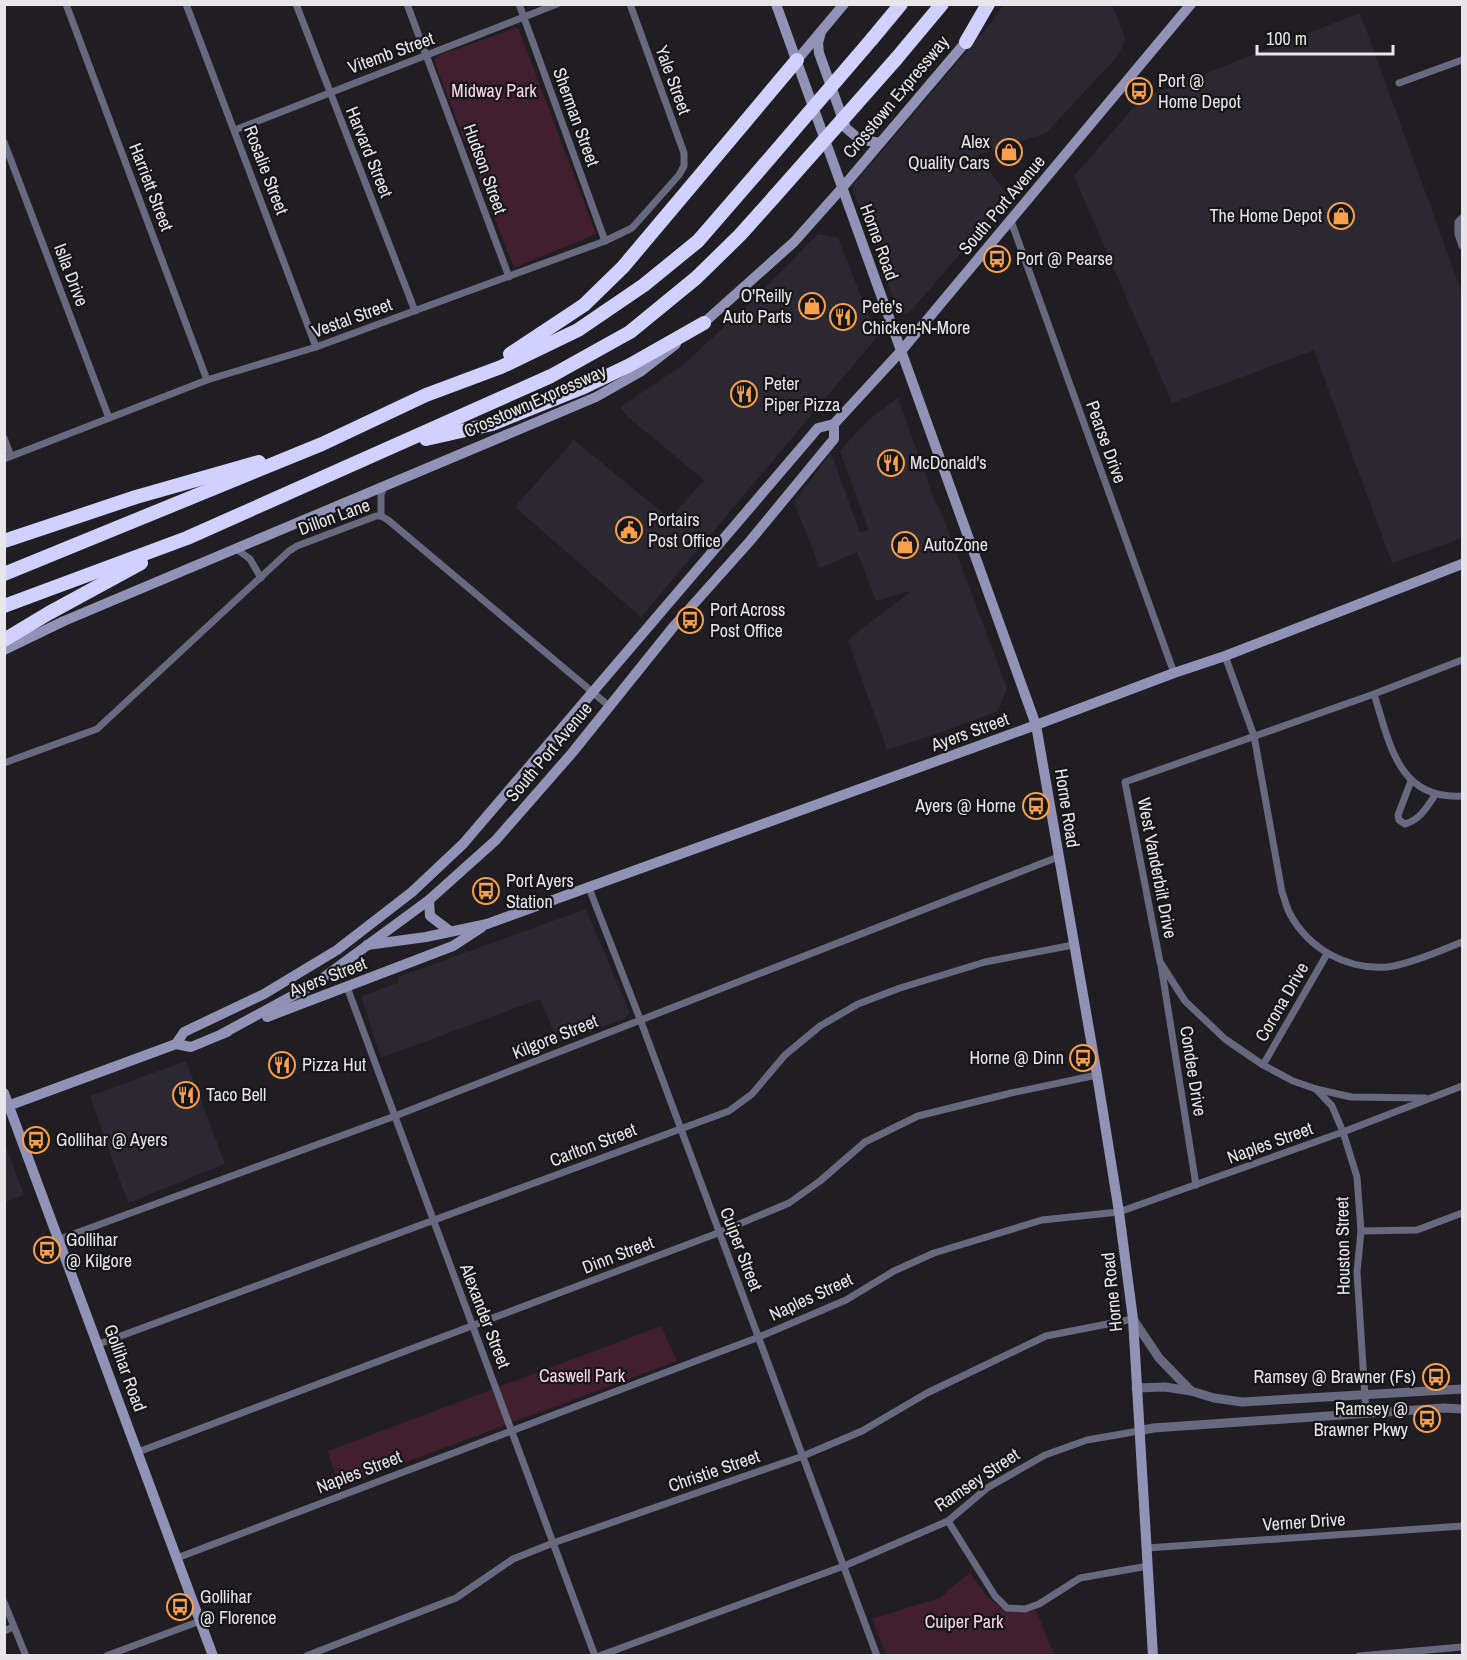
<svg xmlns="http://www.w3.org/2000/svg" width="1467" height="1660" font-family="'Archivo Narrow',sans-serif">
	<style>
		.built { fill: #2c2831 }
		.green { fill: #421f2e }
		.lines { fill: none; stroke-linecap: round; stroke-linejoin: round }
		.minor { stroke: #68687e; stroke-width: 7 }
		.tertiary { stroke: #68687e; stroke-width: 9 }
		.secondary { stroke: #9192b5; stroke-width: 10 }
		.motorway { stroke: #d0d1fe; stroke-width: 14 }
		.motorway-bridge { stroke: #d0d1fe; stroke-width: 14 }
		.labels { text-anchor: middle; stroke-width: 4.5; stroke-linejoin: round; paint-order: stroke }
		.street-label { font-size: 18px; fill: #e8e6e9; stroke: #161518 }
		.poi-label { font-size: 18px; fill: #e8e6e9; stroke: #161518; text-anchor: start }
		.park-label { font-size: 18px; fill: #fcd8e6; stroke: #161518 }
	</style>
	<rect width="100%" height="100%" fill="#201e22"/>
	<!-- built -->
	<g class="built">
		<path d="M1003,5H1112L1125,38L1124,44L1117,57L1046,133L978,155L1009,197L910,312L903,314L898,311L853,189V185L990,24Z"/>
		<path d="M1360,13L1462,293V538L1392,563L1314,350L1172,403L1074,176L1142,98Z"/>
		<path d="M818,234L838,238L877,337L641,617L515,507L574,440L670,519L704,480L628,417L620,407L683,365L751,302Z"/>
		<path d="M898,398L936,505L938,504L1007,688L998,711L939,733L887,750L848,640L911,591L876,601L857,552L820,568L794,502L831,453L860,533L869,530L840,451L866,422Z"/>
		<path d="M586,909L630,1013L624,1019L558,1042L540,999L381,1058L361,996L398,983V977Z"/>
		<path d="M186,1061L225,1164L128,1203L90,1096Z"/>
		<path d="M4,1142L24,1195L5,1202H4Z"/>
	</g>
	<!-- green -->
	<g class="green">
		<path d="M516,28L519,30L596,234L514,268L434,61L437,56Z"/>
		<path d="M661,1326L677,1361L339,1487L328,1451Z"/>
		<path d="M970,1573C989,1599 1000,1619 1036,1610L1054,1655H886L872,1619L939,1598Z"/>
	</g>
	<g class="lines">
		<!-- minor -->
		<g class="minor">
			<path d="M66,4L207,380"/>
			<path d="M186,4L316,347"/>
			<path d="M296,4L415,311"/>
			<path d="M407,4L509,277"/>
			<path d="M519,4L605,241"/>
			<path d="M1399,83L1462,60"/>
			<path d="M235,130L557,4"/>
			<path d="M4,142L109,418"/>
			<path d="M1462,218L1458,222V234L1462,246"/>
			<path d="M1011,221L1174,673"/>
			<path d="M4,438L11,456"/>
			<path d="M4,459L207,380L316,347L605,241L632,228L679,175L684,166V153L630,4"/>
			<path d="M381,516V494L385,486"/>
			<path d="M235,548L250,559L261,578"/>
			<path d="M1225,656L1254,736L1282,892C1285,899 1286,907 1290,914C1309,949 1347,970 1387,967C1407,965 1443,950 1462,942"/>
			<path d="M1374,694C1390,744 1398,800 1462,796"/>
			<path d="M4,763L97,729L289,551L297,546L376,516H381L388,520L609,706"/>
			<path d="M1411,781L1398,815L1399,820L1405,824C1420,820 1427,807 1435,795"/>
			<path d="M589,888L640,1019L877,1656"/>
			<path d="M1161,965L1196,1185"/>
			<path d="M347,987L595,1656"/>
			<path d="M1263,1065L1327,954"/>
			<path d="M1316,1089L1332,1106L1343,1132L1357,1177L1361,1231L1357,1272L1366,1413"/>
			<path d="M1425,1098L1351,1097L1316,1089L1293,1081L1263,1065L1225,1039L1185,1001L1160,962L1125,782L1374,694L1462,660"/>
			<path d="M1361,1231L1417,1230L1462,1213"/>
			<path d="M60,1239L395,1116L1058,857"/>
			<path d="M99,1344L729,1111L752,1094L785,1055L820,1026L858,1004L900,988L985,962L1073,945"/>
			<path d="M138,1452L718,1233L789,1203L820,1181L865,1142L918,1116L1011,1093L1097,1075"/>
			<path d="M948,1521L995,1596L1007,1608L1025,1609L1039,1604L1080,1578L1148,1566"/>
			<path d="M1147,1548L1462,1526"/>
			<path d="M177,1558L759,1337L846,1300L894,1271L934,1253L1042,1220L1119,1212L1343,1132L1462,1086"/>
			<path d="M4,1602L26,1656"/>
			<path d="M4,1631L13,1627"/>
			<path d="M106,1656L200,1621"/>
			<path d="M306,1656L456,1598L513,1559L553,1543L803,1456L862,1431L927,1393L1046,1336L1133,1319"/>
			<path d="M599,1656L844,1566L948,1521L987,1488L1045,1455L1087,1440L1139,1431"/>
			<path d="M1359,1656L1462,1647"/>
		</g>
		<!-- tertiary -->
		<g class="tertiary">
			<path d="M1133,1319L1159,1358L1191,1391"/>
			<path d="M1136,1388L1165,1387L1191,1391L1214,1398L1242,1402L1462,1389"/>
			<path d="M1139,1431L1153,1428L1444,1408L1462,1409"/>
		</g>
		<!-- secondary -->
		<g class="secondary">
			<path d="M776,4L1036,725L1097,1075L1119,1212L1133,1319L1153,1656"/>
			<path d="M821,32L818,43L819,53L846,128L859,139L880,143"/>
			<path d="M797,60L844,4"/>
			<path d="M698,328L794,242L842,188L970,37"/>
			<path d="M4,650L64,621L596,397L640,372L676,344"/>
			<path d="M429,900L430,916L450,931"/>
			<path d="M367,945L426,937L487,924L1036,725L1174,673L1225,656L1462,564"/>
			<path d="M267,1017L453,946L482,927"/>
			<path d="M222,1034L316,983L429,900L496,840L572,753L674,626L750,541L834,439V424"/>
			<path d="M176,1044L184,1032L264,994L337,950L412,892L463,844L818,428L834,424L902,350L1191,4"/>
			<path d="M4,1093L213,1656"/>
			<path d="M5,1107L176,1044L191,1047L227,1032"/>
		</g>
		<!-- motorway -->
		<g class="motorway">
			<path d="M872,39L901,4"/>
			<path d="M966,42L988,4"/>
			<path d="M896,59L942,4"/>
			<path d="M510,354L584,305L623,267L797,60"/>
			<path d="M426,439L492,424L584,387L630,365L704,323"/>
			<path d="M4,541L136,497L259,462"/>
			<path d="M4,574L322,444L426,395L501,367L578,330L644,285L698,241L757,173"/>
			<path d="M4,606L187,538L551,376L630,332L696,278L740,235L774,197"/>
			<path d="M4,640L49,613L141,563"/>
		</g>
		<!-- motorway-bridge -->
		<g class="motorway-bridge">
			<path d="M757,173L872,39"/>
			<path d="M774,197L896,59"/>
		</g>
	</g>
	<!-- icons -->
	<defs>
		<symbol id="bus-ring" viewBox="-11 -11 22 22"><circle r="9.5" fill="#161518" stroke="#f8a04b" stroke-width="1.5"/><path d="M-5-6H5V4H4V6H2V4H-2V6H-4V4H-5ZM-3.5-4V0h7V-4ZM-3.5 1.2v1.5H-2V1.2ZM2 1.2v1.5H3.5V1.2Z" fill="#f8a04b"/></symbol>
		<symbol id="shop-ring" viewBox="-11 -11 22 22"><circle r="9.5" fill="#161518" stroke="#f8a04b" stroke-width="1.5"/><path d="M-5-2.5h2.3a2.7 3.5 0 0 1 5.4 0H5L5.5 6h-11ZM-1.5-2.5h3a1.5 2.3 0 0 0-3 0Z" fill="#f8a04b"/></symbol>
		<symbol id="restaurant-ring" viewBox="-11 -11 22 22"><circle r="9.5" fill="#161518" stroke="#f8a04b" stroke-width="1.5"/><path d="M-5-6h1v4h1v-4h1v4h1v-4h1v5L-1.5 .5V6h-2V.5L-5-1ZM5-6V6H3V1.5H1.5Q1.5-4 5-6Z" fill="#f8a04b"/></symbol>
		<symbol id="civic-ring" viewBox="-11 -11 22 22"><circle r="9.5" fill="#161518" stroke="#f8a04b" stroke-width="1.5"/><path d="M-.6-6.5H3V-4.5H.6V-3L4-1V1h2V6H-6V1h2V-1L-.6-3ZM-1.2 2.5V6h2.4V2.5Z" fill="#f8a04b"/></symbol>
	</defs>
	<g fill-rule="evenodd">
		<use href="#bus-ring" x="1124" y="76" width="30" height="30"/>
		<use href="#shop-ring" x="994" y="137" width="30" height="30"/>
		<use href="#shop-ring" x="1326" y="201" width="30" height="30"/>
		<use href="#bus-ring" x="982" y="244" width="30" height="30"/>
		<use href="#shop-ring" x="797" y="291" width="30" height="30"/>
		<use href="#restaurant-ring" x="828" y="302" width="30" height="30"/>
		<use href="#restaurant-ring" x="729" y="379" width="30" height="30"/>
		<use href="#restaurant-ring" x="876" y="448" width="30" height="30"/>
		<use href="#civic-ring" x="614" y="515" width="30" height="30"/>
		<use href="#shop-ring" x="890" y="530" width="30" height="30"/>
		<use href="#bus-ring" x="675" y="605" width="30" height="30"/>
		<use href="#bus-ring" x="1021" y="791" width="30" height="30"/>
		<use href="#bus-ring" x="471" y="876" width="30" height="30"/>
		<use href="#bus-ring" x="1068" y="1043" width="30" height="30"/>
		<use href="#restaurant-ring" x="267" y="1050" width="30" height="30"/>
		<use href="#restaurant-ring" x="171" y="1080" width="30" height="30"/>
		<use href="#bus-ring" x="21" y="1125" width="30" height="30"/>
		<use href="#bus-ring" x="32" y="1235" width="30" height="30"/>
		<use href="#bus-ring" x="1421" y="1362" width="30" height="30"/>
		<use href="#bus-ring" x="1412" y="1404" width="30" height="30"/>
		<use href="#bus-ring" x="165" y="1592" width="30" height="30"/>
	</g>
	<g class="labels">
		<!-- street labels -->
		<g class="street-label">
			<text transform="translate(391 53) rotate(-20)" y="6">Vitemb Street</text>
			<text transform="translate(673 80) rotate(70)" y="6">Yale Street</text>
			<text transform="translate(896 97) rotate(-50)" y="6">Crosstown Expressway</text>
			<text transform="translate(576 117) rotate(70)" y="6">Sherman Street</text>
			<text transform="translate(369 152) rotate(68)" y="6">Harvard Street</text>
			<text transform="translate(485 169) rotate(70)" y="6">Hudson Street</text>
			<text transform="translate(266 170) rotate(69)" y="6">Rosalie Street</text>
			<text transform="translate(151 187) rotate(69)" y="6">Harriett Street</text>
			<text transform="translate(1002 205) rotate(-50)" y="6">South Port Avenue</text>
			<text transform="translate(879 242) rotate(70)" y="6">Horne Road</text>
			<text transform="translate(71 275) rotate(69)" y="6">Islla Drive</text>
			<text transform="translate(352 318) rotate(-20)" y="6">Vestal Street</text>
			<text transform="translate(535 401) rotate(-24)" y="6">Crosstown Expressway</text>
			<text transform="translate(1106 442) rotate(70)" y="6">Pearse Drive</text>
			<text transform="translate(334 517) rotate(-20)" y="6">Dillon Lane</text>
			<text transform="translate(970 732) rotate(-20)" y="6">Ayers Street</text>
			<text transform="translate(549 752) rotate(-50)" y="6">South Port Avenue</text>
			<text transform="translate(1067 808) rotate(81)" y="6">Horne Road</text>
			<text transform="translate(1157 868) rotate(79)" y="6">West Vanderbilt Drive</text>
			<text transform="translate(328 977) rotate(-21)" y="6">Ayers Street</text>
			<text transform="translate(1282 1002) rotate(-60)" y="6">Corona Drive</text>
			<text transform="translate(555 1037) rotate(-22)" y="6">Kilgore Street</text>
			<text transform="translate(1193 1071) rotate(81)" y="6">Condee Drive</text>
			<text transform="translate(1270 1143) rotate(-20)" y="6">Naples Street</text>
			<text transform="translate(593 1145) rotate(-21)" y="6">Carlton Street</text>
			<text transform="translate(1343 1246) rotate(-91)" y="6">Houston Street</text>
			<text transform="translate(741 1249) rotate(69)" y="6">Cuiper Street</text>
			<text transform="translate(618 1255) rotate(-21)" y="6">Dinn Street</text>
			<text transform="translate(1112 1292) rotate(-96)" y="6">Horne Road</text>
			<text transform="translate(811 1297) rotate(-25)" y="6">Naples Street</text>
			<text transform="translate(485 1316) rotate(69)" y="6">Alexander Street</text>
			<text transform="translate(125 1368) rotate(70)" y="6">Gollihar Road</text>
			<text transform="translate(714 1471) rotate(-19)" y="6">Christie Street</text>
			<text transform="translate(359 1472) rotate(-21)" y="6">Naples Street</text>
			<text transform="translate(977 1480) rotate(-34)" y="6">Ramsey Street</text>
			<text transform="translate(1304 1522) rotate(-4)" y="6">Verner Drive</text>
		</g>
		<!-- poi labels -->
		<g class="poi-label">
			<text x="1158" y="87">Port @<tspan x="1158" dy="21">Home Depot</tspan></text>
			<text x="990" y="148" text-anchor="end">Alex<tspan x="990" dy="21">Quality Cars</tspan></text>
			<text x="1322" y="222" text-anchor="end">The Home Depot</text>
			<text x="1016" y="265">Port @ Pearse</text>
			<text x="792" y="302" text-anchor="end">O'Reilly<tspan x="792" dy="21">Auto Parts</tspan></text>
			<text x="862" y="313">Pete's<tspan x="862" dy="21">Chicken-N-More</tspan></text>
			<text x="764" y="390">Peter<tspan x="764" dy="21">Piper Pizza</tspan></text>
			<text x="910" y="469">McDonald's</text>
			<text x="648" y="526">Portairs<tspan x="648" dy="21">Post Office</tspan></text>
			<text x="924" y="551">AutoZone</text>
			<text x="710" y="616">Port Across<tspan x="710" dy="21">Post Office</tspan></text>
			<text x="1016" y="812" text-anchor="end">Ayers @ Horne</text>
			<text x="506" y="887">Port Ayers<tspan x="506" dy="21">Station</tspan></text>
			<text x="1064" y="1064" text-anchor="end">Horne @ Dinn</text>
			<text x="302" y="1071">Pizza Hut</text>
			<text x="206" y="1101">Taco Bell</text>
			<text x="56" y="1146">Gollihar @ Ayers</text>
			<text x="66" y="1246">Gollihar<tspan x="66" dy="21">@ Kilgore</tspan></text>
			<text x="1416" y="1383" text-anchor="end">Ramsey @ Brawner (Fs)</text>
			<text x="1408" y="1415" text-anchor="end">Ramsey @<tspan x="1408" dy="21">Brawner Pkwy</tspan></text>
			<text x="200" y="1603">Gollihar<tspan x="200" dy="21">@ Florence</tspan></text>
		</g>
		<!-- park labels -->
		<g class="park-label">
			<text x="494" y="97">Midway Park</text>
			<text x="582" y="1382">Caswell Park</text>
			<text x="964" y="1628">Cuiper Park</text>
		</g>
	</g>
	<!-- border -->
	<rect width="1467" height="1660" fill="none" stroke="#e8e6e9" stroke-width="12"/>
	<!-- scale -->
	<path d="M1257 45v9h136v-9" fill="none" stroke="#e8e6e9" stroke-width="3"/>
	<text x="1266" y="45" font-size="18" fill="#e8e6e9" stroke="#161518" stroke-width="4.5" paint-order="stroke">100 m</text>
</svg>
